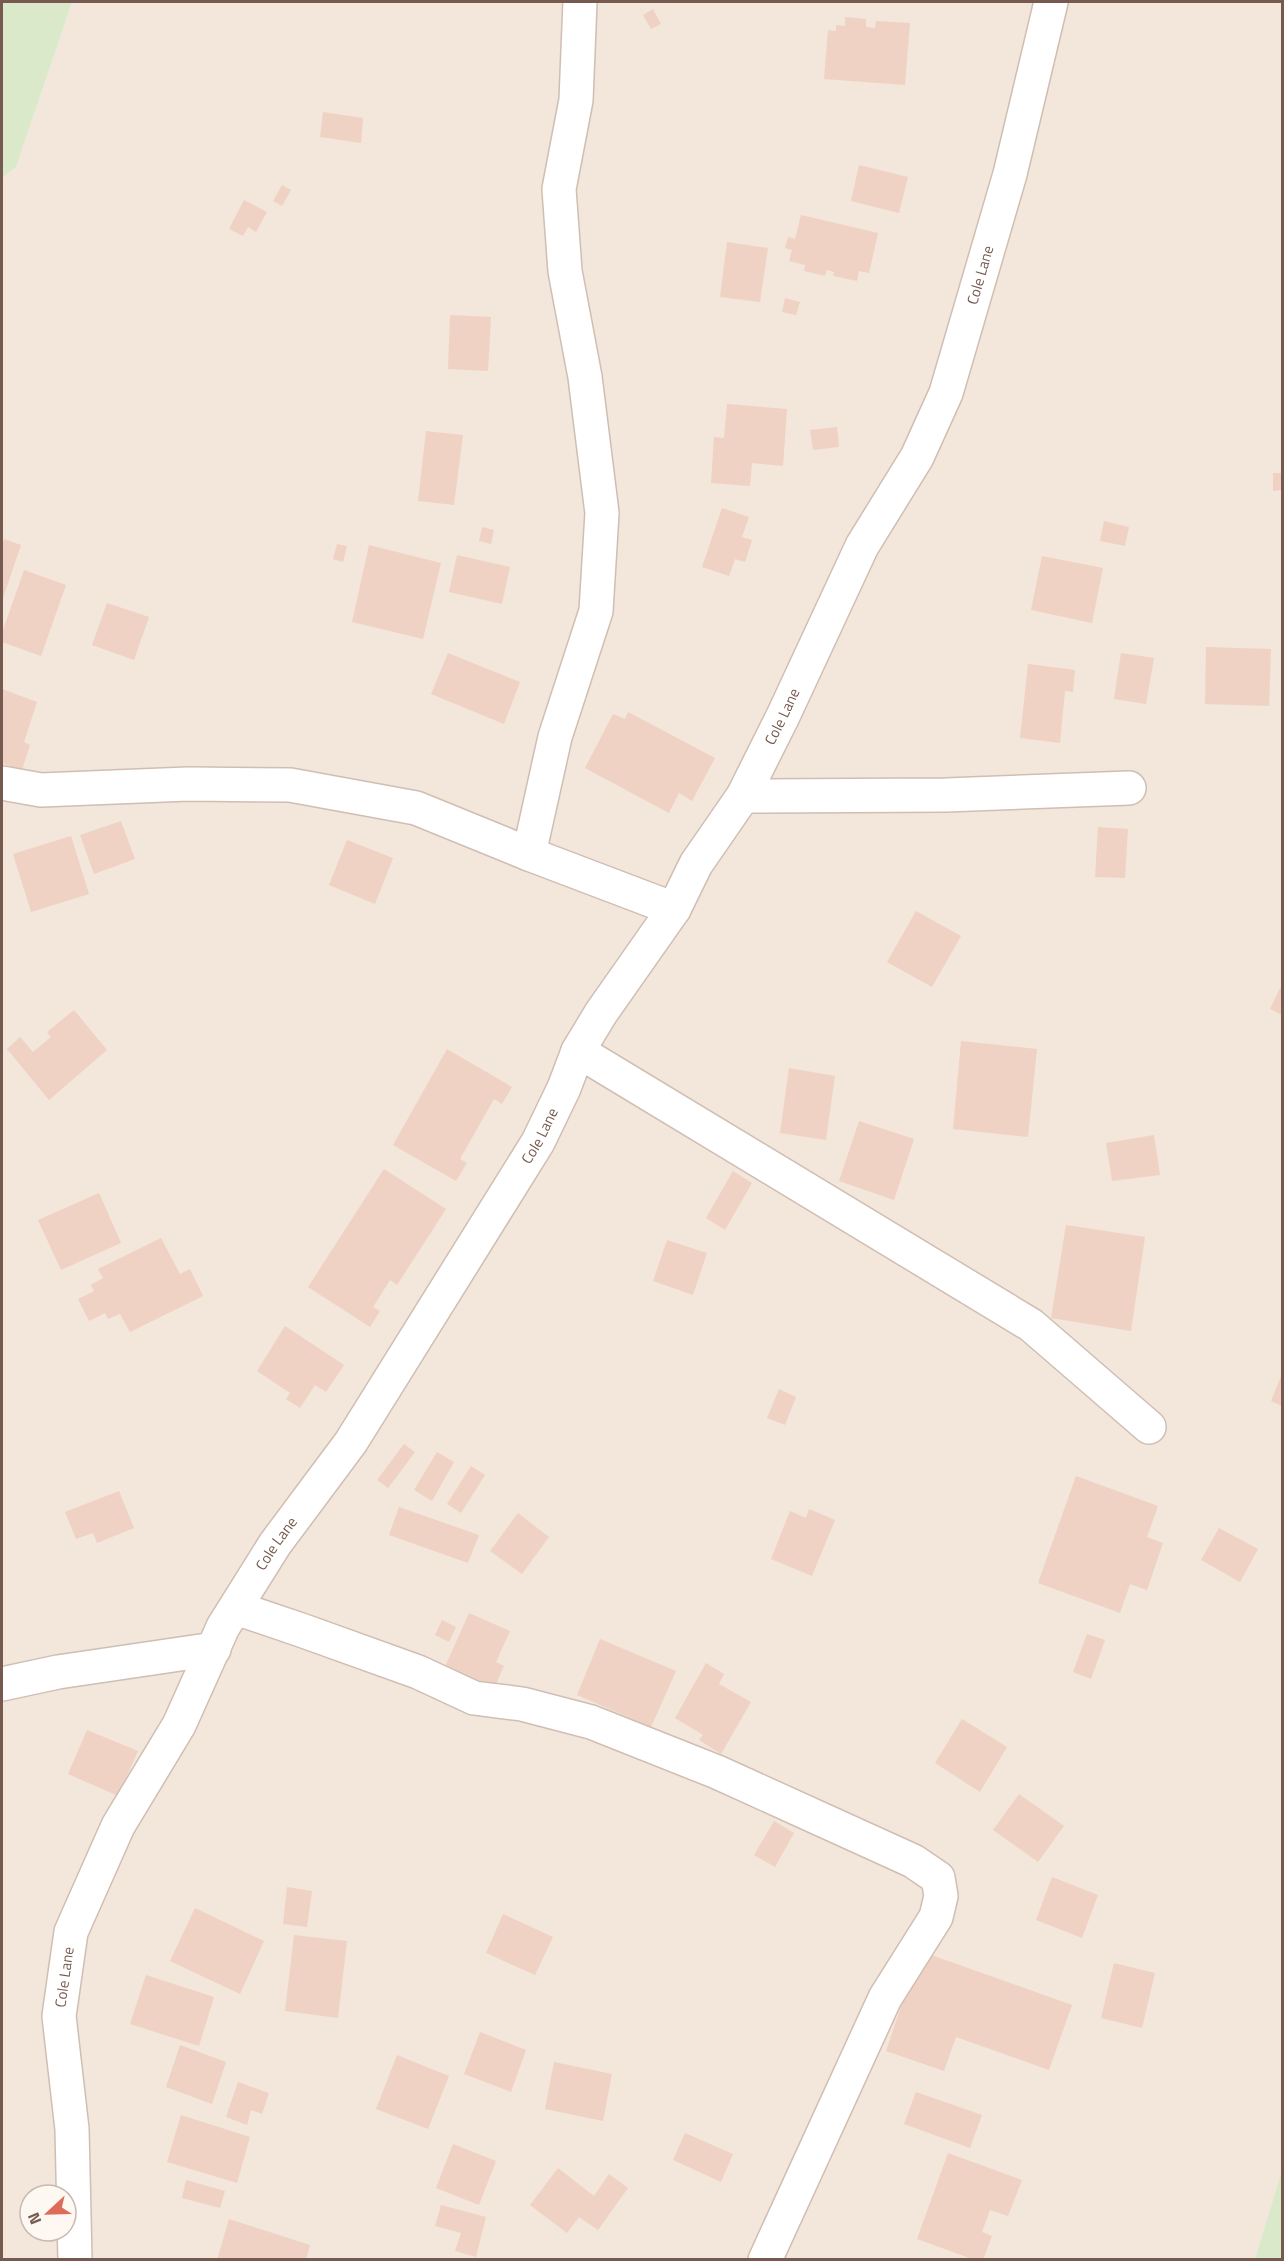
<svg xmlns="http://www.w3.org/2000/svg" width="1284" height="2261" font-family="'Titillium Web',sans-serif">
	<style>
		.residential { fill: #f3e6da; fill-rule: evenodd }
		.green { fill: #d9e9ca }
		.building { fill: #efd2c4 }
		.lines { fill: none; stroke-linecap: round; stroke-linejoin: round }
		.minor-casing { stroke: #d0beb3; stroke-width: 36 }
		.minor { stroke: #fff; stroke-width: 33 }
		.labels { text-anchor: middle; stroke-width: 4.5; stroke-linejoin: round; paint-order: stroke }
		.street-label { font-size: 15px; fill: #765a4f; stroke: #fef8f2 }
	</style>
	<rect width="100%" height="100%" fill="#fcf4eb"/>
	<!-- residential -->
	<path class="residential" d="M72,2H1282V2170L1255,2259L2,2260V178L16,167ZM30,2195H66V2231H30Z"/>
	<!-- green -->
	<g class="green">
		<path d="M2,2H72L16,167L2,178Z"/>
		<path d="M1282,2170V2259H1255Z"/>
	</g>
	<!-- building -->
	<g class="building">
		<path d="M653,9L661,24L651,29L643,15Z"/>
		<path d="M845,17L866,19V27L875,28L876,21L910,23L905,85L824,79L828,30L836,31V25L845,26Z"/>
		<path d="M323,112L363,118L361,143L320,137Z"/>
		<path d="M859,165L908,177L899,213L851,201Z"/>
		<path d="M282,185L291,190L282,206L273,201Z"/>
		<path d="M244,200L267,212L256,232L248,227L243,236L229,229Z"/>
		<path d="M801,215L878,233L869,273L859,271L857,281L833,276L834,272L827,270L825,276L804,271L805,265L789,261L792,250L785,248L788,237L795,239Z"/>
		<path d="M727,242L768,248L760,302L720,297Z"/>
		<path d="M785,298L800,302L796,315L782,312Z"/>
		<path d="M450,315L491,317L488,371L448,369Z"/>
		<path d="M727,404L787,409L783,466L752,463L750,486L711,483L714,437L724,438Z"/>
		<path d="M837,427L839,447L813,450L810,430Z"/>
		<path d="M426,431L463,435L454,505L418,501Z"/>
		<path d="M1273,473H1282V490L1273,491Z"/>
		<path d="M722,508L749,517L742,537L752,540L745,562L735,559L729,576L702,567Z"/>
		<path d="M1104,521L1129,527L1125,546L1100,541Z"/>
		<path d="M482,527L494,530L491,544L479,541Z"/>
		<path d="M4,539L21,545L2,601V545Z"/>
		<path d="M337,544L347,546L343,562L333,559Z"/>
		<path d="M369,545L441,563L423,639L352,622Z"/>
		<path d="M457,555L510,567L502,604L449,592Z"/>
		<path d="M1042,556L1103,568L1092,623L1031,610Z"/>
		<path d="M24,570L66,585L41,656L2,642V633Z"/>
		<path d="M107,603L149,617L134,660L92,645Z"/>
		<path d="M1206,647L1271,649L1269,706L1205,704Z"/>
		<path d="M448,653L520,682L504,724L431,694Z"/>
		<path d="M1121,653L1154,658L1146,704L1114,699Z"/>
		<path d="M1028,664L1075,670L1073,692L1065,691L1060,743L1020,738Z"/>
		<path d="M2,689L37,702L24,742L30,745L22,770L2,763Z"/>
		<path d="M628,712L715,758L692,801L679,793L669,813L585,768L613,714L625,719Z"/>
		<path d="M121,821L135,859L94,874L80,835Z"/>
		<path d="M1098,827L1128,829L1125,878L1095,877Z"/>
		<path d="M71,836L89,894L31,912L13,854Z"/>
		<path d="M347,840L393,858L375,904L329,885Z"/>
		<path d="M916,911L961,936L932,987L887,962Z"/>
		<path d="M1280,988L1282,989V1015L1270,1009Z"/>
		<path d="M74,1010L107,1050L49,1100L7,1049L20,1037L33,1052L51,1037L47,1032Z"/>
		<path d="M961,1041L1037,1049L1028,1137L953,1129Z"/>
		<path d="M447,1049L512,1087L502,1104L494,1099L460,1159L467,1163L456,1181L393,1145Z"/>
		<path d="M789,1068L835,1076L826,1140L780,1133Z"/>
		<path d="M859,1121L914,1139L894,1200L839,1181Z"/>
		<path d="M1154,1135L1160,1175L1112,1181L1106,1143Z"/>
		<path d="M384,1169L446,1209L397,1285L390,1280L373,1307L380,1311L370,1327L308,1287Z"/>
		<path d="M733,1171L752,1183L725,1230L706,1218Z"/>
		<path d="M99,1193L121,1243L61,1270L38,1220Z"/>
		<path d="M1066,1225L1145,1237L1131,1331L1051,1318Z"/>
		<path d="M161,1238L180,1274L190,1269L203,1296L130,1332L120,1314L108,1319L105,1313L89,1321L78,1299L94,1291L91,1285L103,1278L98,1269Z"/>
		<path d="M667,1240L707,1253L693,1295L653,1281Z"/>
		<path d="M285,1326L344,1365L326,1392L315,1385L300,1408L286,1399L290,1393L257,1371Z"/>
		<path d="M1282,1374V1406L1271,1401Z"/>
		<path d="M779,1389L796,1397L785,1425L767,1418Z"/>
		<path d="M404,1444L415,1452L388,1488L377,1480Z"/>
		<path d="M437,1452L454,1462L432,1501L414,1490Z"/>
		<path d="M471,1466L485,1475L461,1513L447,1504Z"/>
		<path d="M1076,1476L1158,1506L1147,1537L1163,1543L1147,1590L1130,1584L1120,1613L1038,1583Z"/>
		<path d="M119,1491L134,1528L97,1543L93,1533L76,1539L65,1512Z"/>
		<path d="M399,1507L479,1535L468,1563L389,1535Z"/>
		<path d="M809,1509L835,1520L812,1576L771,1559L790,1511L806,1518Z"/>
		<path d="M518,1513L549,1537L522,1574L490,1551Z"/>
		<path d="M1219,1528L1258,1549L1240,1582L1201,1560Z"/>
		<path d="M469,1613L510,1631L496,1662L504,1666L492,1693L443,1671Z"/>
		<path d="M442,1620L456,1627L449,1642L435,1635Z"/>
		<path d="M1087,1634L1105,1640L1091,1679L1073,1672Z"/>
		<path d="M600,1639L676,1671L651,1727L577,1695Z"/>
		<path d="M706,1663L724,1674L719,1684L751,1702L721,1754L699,1740L703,1735L675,1718Z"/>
		<path d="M962,1719L1007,1747L980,1792L935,1763Z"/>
		<path d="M87,1730L138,1751L118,1796L68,1774Z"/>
		<path d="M1019,1794L1064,1826L1038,1862L993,1830Z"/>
		<path d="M774,1821L794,1833L775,1867L754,1855Z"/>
		<path d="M1052,1877L1098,1895L1082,1938L1036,1920Z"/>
		<path d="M287,1887L312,1891L307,1927L283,1924Z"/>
		<path d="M195,1908L264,1941L240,1994L170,1961Z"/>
		<path d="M503,1914L553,1937L535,1975L486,1953Z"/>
		<path d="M294,1935L347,1941L338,2018L285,2011Z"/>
		<path d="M920,1951L1072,2005L1049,2070L956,2037L944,2071L886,2051Z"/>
		<path d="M1114,1963L1155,1973L1142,2028L1101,2018Z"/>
		<path d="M146,1975L214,1997L199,2046L130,2024Z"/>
		<path d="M480,2032L526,2050L511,2092L464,2074Z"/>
		<path d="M180,2045L226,2062L212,2104L166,2087Z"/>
		<path d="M397,2055L449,2076L428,2129L376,2109Z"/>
		<path d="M554,2062L612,2074L603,2121L545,2109Z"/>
		<path d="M238,2082L269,2093L262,2114L251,2110L247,2125L226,2117Z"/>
		<path d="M916,2092L982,2115L970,2148L904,2124Z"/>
		<path d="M181,2115L250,2137L237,2183L167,2162Z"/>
		<path d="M685,2133L733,2154L721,2182L673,2160Z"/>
		<path d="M453,2144L496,2161L479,2205L436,2188Z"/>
		<path d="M948,2153L1022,2180L1008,2216L990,2210L982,2232L992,2236L983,2260H975L917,2239Z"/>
		<path d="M558,2168L594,2196L609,2174L628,2188L598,2230L579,2217L567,2233L530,2205Z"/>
		<path d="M186,2180L225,2191L220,2208L182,2198Z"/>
		<path d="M441,2205L486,2217L476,2257L455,2251L461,2233L435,2226Z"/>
		<path d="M229,2219L310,2245L306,2260H217Z"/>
	</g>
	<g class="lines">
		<defs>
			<g id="minor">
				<path d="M580,2L576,100L559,189L565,271L585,377L602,513L596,611L555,737L529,854L674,909"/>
				<path d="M2,783L41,790L188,784L290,785L416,808L529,854"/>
				<path d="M743,796L946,795L1129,788"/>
				<path d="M578,1051L1031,1325L1149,1427"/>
				<path d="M236,1608L301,1630L418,1672L474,1698L522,1704L591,1722L717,1772L913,1861L938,1878L941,1896L936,1917L885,1998L765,2260"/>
				<path d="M2,1684L58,1672L214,1649"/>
				<path id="s1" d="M75,2260L72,2129L59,2016L71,1932L118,1826L179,1725L223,1627L275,1544L351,1442L538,1142L564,1088L578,1051L601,1013L674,909L696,864L743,796L783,716L862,546L917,457L946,393L1010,174L1051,2"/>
			</g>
		</defs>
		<!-- minor casing -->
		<use href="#minor" class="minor-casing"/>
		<!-- minor -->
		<use href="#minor" class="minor"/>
	</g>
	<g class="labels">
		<!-- street labels -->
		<g class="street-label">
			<text dy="5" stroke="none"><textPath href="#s1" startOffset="2228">Cole Lane</textPath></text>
			<text dy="5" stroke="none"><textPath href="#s1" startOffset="1742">Cole Lane</textPath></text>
			<text dy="5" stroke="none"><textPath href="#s1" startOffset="1256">Cole Lane</textPath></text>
			<text dy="5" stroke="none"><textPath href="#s1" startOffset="770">Cole Lane</textPath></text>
			<text dy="5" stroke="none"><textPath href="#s1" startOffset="284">Cole Lane</textPath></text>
		</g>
	</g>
	<!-- border -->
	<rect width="1284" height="2261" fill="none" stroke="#765a4f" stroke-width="6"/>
	<!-- north arrow -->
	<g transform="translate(48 2213) rotate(248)"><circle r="28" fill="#fef8f2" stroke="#c8b9b1" stroke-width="1.5"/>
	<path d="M0-4.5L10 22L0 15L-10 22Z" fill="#dd6d59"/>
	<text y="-9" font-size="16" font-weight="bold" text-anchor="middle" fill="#765a4f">N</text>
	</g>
</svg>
